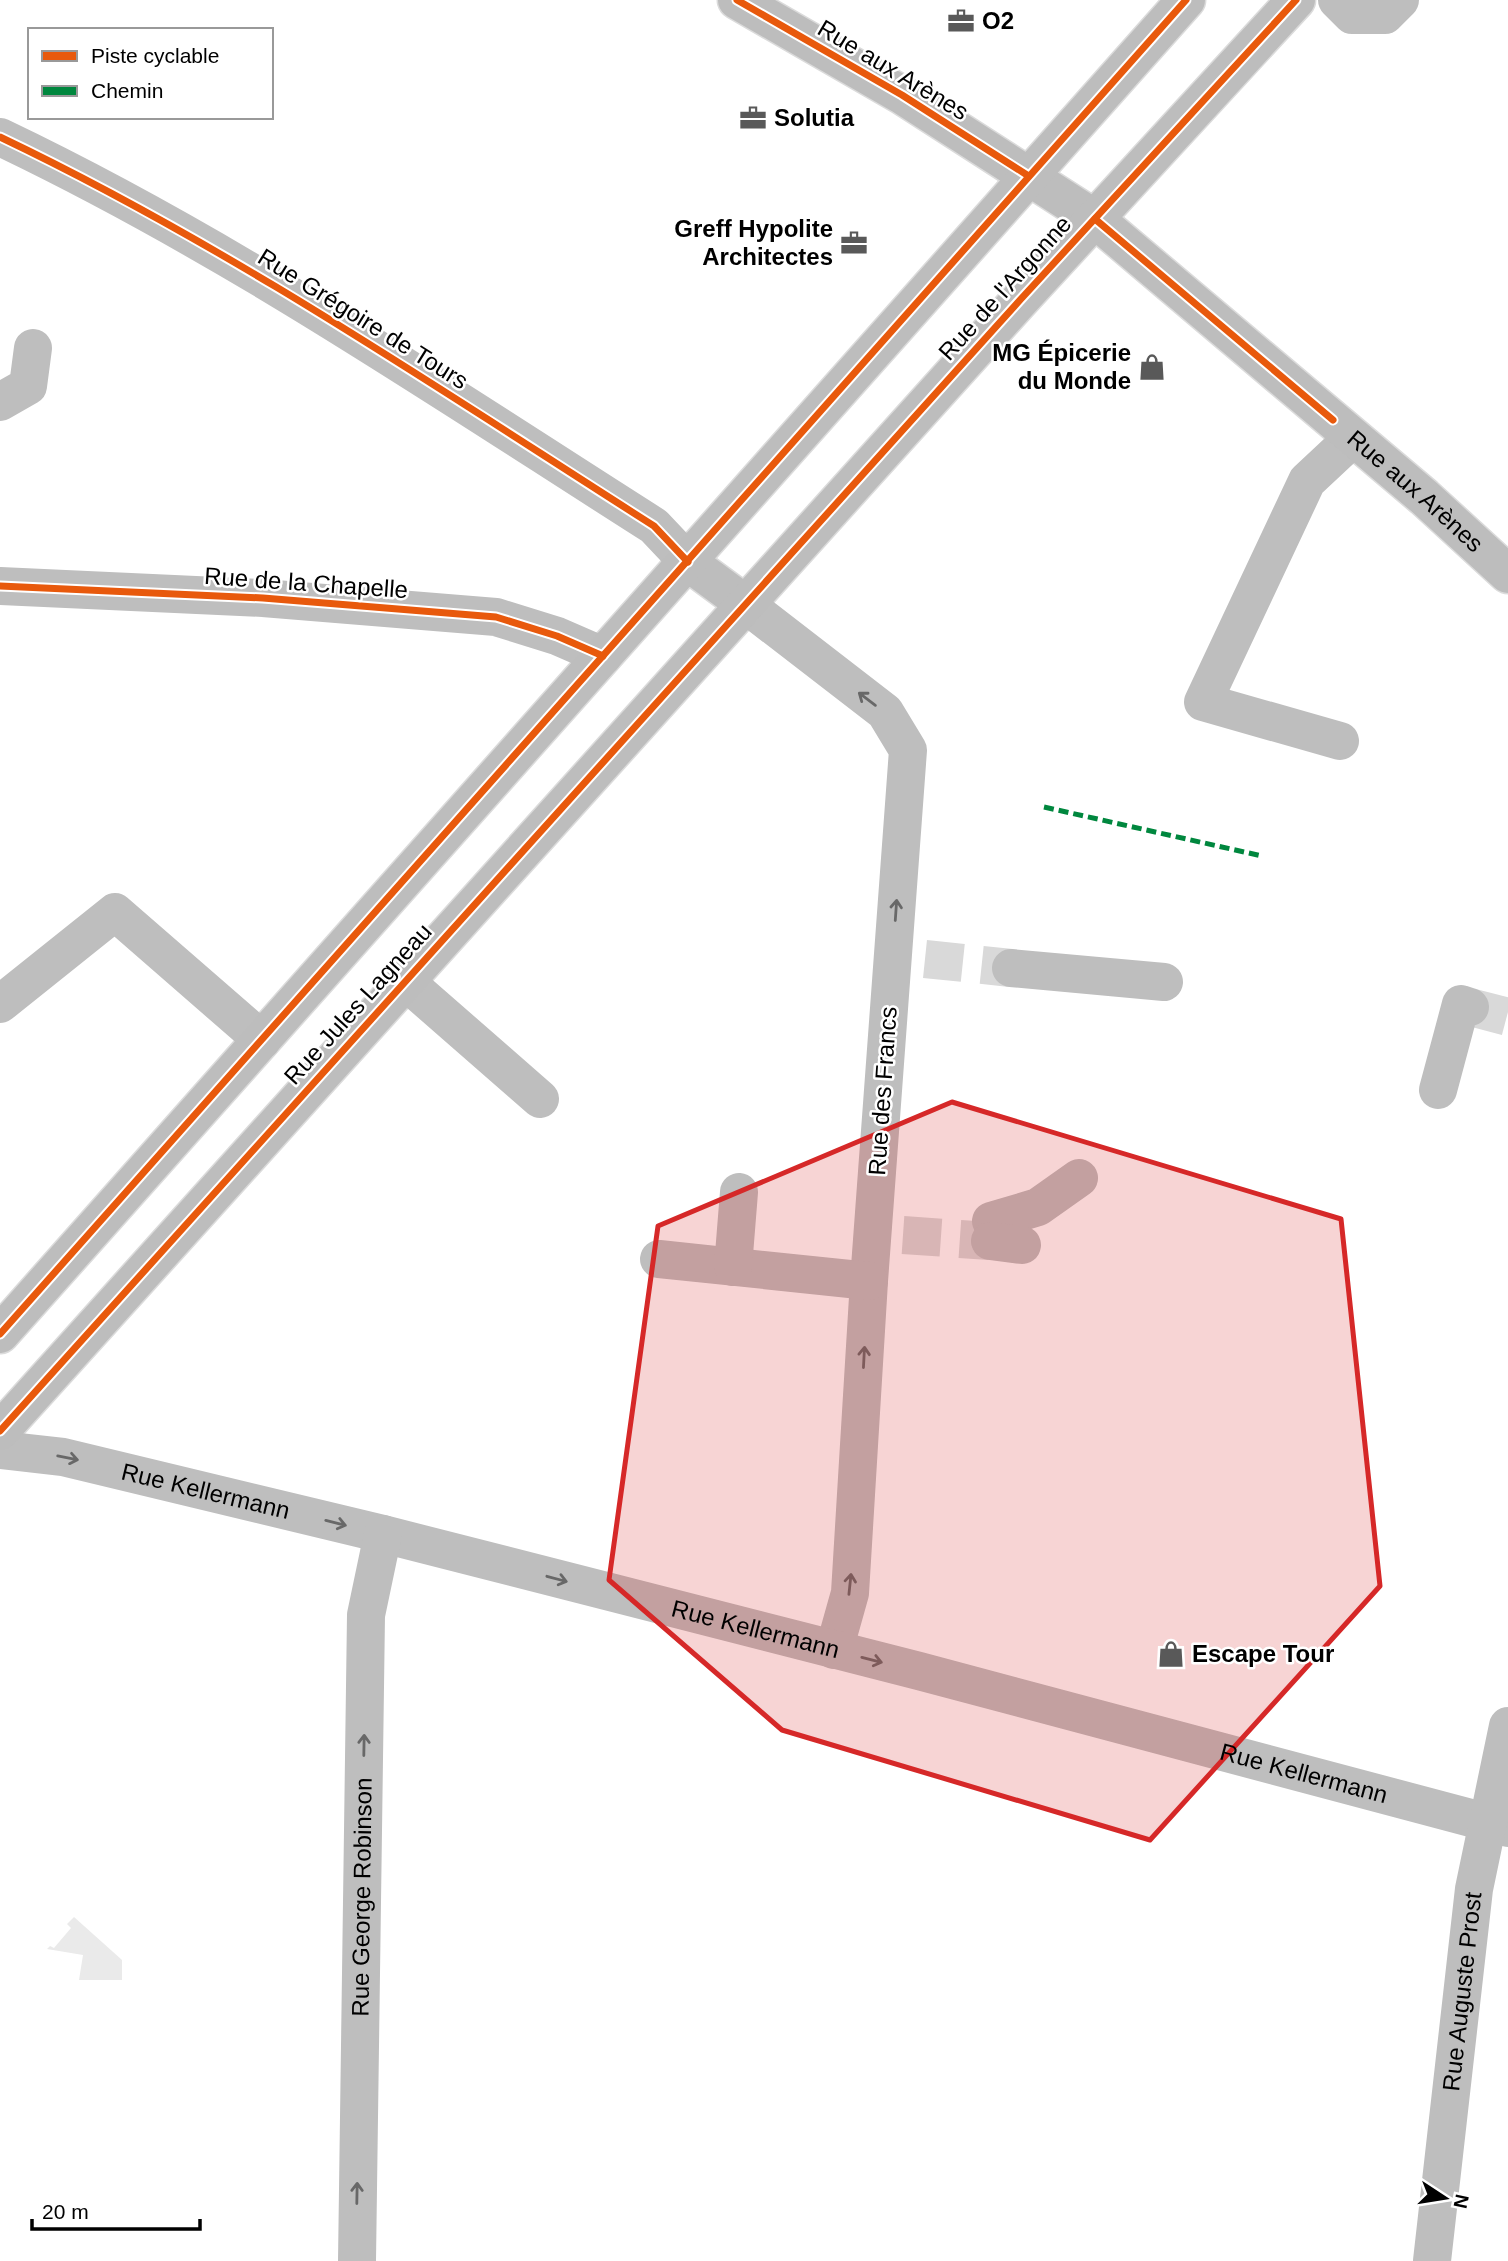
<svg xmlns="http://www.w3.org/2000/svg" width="1508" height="2261" font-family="Helvetica,sans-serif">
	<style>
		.green { fill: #eaeaea }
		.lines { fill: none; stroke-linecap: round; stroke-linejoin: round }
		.minor-tunnel { stroke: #d9d9d9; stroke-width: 38; stroke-dasharray: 38 19; stroke-linecap: butt }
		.major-casing { stroke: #dbdbdb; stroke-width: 41 }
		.minor { stroke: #bebebe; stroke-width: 38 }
		.major { stroke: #bdbdbd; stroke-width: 38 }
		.quiet { stroke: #00873e; stroke-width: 5; stroke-dasharray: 10 5; stroke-linecap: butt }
		.cycleway-casing { stroke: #fff; stroke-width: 11 }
		.cycleway { stroke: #e8590c; stroke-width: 7 }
		.oneway { stroke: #686868 }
		.marked { fill: #d62828; fill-opacity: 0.2; stroke: #d62828; stroke-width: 5; stroke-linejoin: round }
		.labels { text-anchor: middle; stroke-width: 5; stroke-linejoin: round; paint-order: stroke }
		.poi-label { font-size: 24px; font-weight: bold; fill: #000; stroke: #fff; text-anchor: start }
		.street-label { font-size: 24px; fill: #000; stroke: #fff }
	</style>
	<rect width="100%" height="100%" fill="#fff"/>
	<!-- green -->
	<path class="green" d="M74,1917L122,1960V1980H79L83,1955L47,1949L50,1946L54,1948L71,1928L67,1924Z"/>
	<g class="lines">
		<!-- minor-tunnel -->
		<g class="minor-tunnel">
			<path d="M925,959L1011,968"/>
			<path d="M1470,1007L1508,1017"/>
			<path d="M903,1235L990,1241"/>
		</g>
		<defs>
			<g id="major">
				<path id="s4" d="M737,0L902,95L1095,219L1424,497L1508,574"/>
				<path d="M688,562L745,604"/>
				<path d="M0,1334L1186,0"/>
				<path d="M0,1431L1020,300L1296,0"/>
			</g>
		</defs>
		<!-- major casing -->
		<use href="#major" class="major-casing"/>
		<!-- minor -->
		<g class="minor">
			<path d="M1337,0L1352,15H1385L1400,0"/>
			<path d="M0,137C229,246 440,390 654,526L688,562"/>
			<path d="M0,402L28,386L33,348"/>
			<path d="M0,586L263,598L496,617L557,636L603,656"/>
			<path d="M745,604L885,712L908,750L869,1281L850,1593L834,1650"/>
			<path d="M1340,741L1203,702L1307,481L1353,438"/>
			<path d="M1011,968L1164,982"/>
			<path d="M405,981L540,1099"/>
			<path d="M0,1004L115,912L262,1040"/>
			<path d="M1438,1090L1461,1004L1470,1007"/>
			<path d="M991,1221L1038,1207L1079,1178"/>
			<path d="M990,1241L1022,1245"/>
			<path d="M659,1259L869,1281"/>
			<path d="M733,1267L739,1192"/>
			<path id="s1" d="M0,1450L63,1457L383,1534L919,1671L1508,1828"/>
			<path id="s2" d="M357,2261L366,1615L383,1534"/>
			<path id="s3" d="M1432,2261L1474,1889L1508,1726"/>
		</g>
		<!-- major -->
		<use href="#major" class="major"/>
		<!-- quiet -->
		<path class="quiet" d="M1044,807L1262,856"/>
		<defs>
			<g id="cycleway">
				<path d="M737,0L902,95L1027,175"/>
				<path d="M0,137C229,246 440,390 654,526L688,562"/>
				<path d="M1095,219L1333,420"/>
				<path d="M0,586L263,598L496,617L557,636L603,656"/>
				<path d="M0,1334L1186,0"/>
				<path d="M0,1431L1020,300L1296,0"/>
			</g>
		</defs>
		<!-- cycleway casing -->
		<use href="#cycleway" class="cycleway-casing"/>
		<!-- cycleway -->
		<use href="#cycleway" class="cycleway"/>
	</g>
	<!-- one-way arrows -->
	<defs><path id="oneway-shaft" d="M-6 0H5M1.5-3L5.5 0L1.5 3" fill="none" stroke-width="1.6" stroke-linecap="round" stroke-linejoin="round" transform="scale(1.75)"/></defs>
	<g class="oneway">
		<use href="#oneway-shaft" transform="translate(867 699) rotate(-143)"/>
		<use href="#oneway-shaft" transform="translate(896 910) rotate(-86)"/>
		<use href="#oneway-shaft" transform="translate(864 1357) rotate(-87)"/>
		<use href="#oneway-shaft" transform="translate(68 1458) rotate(11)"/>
		<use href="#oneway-shaft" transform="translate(336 1523) rotate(14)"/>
		<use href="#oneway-shaft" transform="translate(557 1579) rotate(15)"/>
		<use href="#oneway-shaft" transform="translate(850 1584) rotate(-84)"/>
		<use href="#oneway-shaft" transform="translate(872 1660) rotate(14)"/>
		<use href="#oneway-shaft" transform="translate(364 1745) rotate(-89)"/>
		<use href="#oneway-shaft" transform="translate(357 2193) rotate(-89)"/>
	</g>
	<!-- marked area -->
	<path class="marked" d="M952,1102L1341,1219L1380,1586L1150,1840L782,1730L609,1580L658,1226Z"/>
	<!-- icons -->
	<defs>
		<symbol id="office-bare" viewBox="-9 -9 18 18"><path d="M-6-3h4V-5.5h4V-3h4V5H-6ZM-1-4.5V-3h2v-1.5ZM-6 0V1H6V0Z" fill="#595959" stroke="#fff" stroke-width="2.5" paint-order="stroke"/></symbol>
		<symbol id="shop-bare" viewBox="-9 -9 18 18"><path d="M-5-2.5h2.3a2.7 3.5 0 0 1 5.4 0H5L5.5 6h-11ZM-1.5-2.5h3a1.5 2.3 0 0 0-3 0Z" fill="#595959" stroke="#fff" stroke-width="2.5" paint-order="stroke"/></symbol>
	</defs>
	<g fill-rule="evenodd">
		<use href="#office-bare" x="942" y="2" width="38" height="38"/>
		<use href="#office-bare" x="734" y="99" width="38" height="38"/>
		<use href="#office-bare" x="835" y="224" width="38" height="38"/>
		<use href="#shop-bare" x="1133" y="348" width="38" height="38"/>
		<use href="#shop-bare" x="1152" y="1635" width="38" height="38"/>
	</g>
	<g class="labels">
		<!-- poi labels -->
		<g class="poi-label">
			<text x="982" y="29">O2</text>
			<text x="774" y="126">Solutia</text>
			<text x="833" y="237" text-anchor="end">Greff Hypolite<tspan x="833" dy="28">Architectes</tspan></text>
			<text x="1131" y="361" text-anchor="end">MG Épicerie<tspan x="1131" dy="28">du Monde</tspan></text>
			<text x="1192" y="1662">Escape Tour</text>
		</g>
		<!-- street labels -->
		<g class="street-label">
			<text transform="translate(893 70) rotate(31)" y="8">Rue aux Arènes</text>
			<text transform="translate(1005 288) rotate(-48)" y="8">Rue de l'Argonne</text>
			<text transform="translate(363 319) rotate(32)" y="8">Rue Grégoire de Tours</text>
			<text dy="8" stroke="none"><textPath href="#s4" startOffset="840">Rue aux Arènes</textPath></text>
			<text transform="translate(306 583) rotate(4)" y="8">Rue de la Chapelle</text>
			<text transform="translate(358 1004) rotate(-48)" y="8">Rue Jules Lagneau</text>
			<text transform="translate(883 1091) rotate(-86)" y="8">Rue des Francs</text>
			<text dy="8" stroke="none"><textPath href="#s1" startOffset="210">Rue Kellermann</textPath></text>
			<text dy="8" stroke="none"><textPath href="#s1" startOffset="777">Rue Kellermann</textPath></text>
			<text dy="8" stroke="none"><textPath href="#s1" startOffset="1344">Rue Kellermann</textPath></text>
			<text dy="8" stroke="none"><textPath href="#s2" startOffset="364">Rue George Robinson</textPath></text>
			<text dy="8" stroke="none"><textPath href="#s3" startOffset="271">Rue Auguste Prost</textPath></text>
		</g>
	</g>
	<!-- legend -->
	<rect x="28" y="28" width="245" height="91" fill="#ffffff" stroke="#999999" stroke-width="2"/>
	<rect x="42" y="51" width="35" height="10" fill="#e8590c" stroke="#999999" stroke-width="2"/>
	<text x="91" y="63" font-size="21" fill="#000000">Piste cyclable</text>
	<rect x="42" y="86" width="35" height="10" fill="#00873e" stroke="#999999" stroke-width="2"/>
	<text x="91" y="98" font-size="21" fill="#000000">Chemin</text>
	<!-- north arrow -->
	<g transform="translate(1445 2198) rotate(102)" stroke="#ffffff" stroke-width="5" paint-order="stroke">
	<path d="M0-5L12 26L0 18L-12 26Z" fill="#000000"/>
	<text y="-10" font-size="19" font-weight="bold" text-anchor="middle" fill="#000000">N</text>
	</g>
	<!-- scale -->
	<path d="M32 2219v10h168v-10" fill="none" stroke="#000000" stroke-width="3.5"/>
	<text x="42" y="2219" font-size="21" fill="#000000" stroke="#ffffff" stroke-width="5" paint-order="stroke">20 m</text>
</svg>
